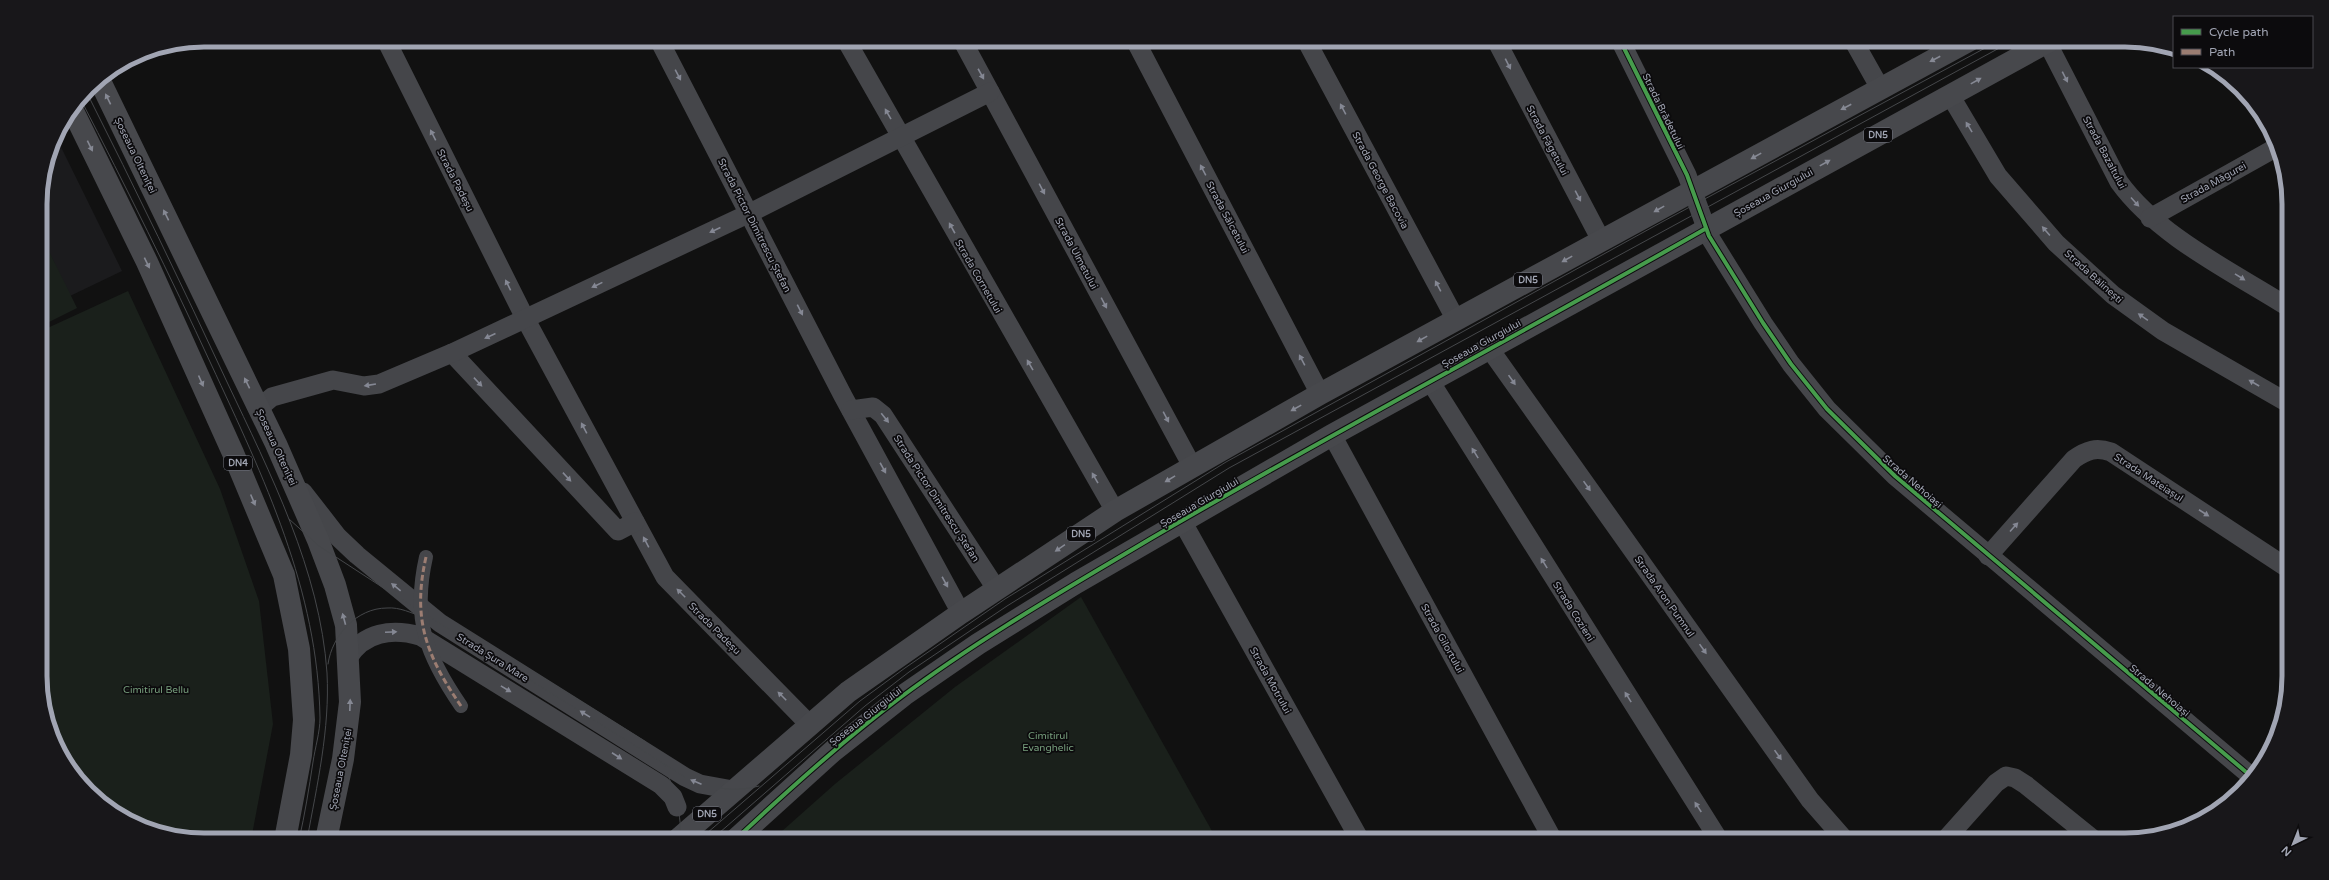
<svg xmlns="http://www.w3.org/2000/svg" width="2329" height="880" font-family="'Varela Round',sans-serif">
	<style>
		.built { fill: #1b1b1d }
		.green { fill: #1a201b }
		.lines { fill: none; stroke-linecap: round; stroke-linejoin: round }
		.minor { stroke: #45464a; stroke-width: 19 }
		.primary { stroke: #47484c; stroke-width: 22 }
		.tram { stroke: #45474a; stroke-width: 1 }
		.pedestrian-bridge { stroke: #45464a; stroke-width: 14 }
		.quiet { stroke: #9b7d72; stroke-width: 3; stroke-dasharray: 6 3; stroke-linecap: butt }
		.cycleway-casing { stroke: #0c0b0d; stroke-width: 6 }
		.cycleway { stroke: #469c4c; stroke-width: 4 }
		.oneway { fill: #868994 }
		.oneway2 { fill: #858894 }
		.labels { text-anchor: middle; stroke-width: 3.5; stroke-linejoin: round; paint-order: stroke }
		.shield { fill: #0c0b0d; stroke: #747781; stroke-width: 1 }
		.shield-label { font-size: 9px; font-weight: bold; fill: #a1a5b3 }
		.street-label { font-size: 10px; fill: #a1a5b3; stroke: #0c0b0d }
		.park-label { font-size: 10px; fill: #779f7d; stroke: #0c0b0d }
		.rim { fill: none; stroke: #a1a5b3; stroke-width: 5 }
	</style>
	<rect width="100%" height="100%" fill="#111"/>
	<!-- built -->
	<path class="built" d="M59,143L122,271L70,296L41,235L40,193L53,146Z"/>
	<!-- green -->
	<g class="green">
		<path d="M41,235L77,308L41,326Z"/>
		<path d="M128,291L220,489L259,601L273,724L251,840C221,840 180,841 151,831C112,817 75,786 57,748C51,736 48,721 43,708L41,331Z"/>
		<path d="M1081,597L1217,840H772L835,784L955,687Z"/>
	</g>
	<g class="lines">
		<!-- minor -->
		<g class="minor">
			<path d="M386,40L526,320L665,577L809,724"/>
			<path d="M659,40L843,396L961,613"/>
			<path d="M846,40L1115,511"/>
			<path d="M962,40L1192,466"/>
			<path d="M1135,40L1320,394"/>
			<path d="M1306,40L1456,320"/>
			<path d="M1496,40L1601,240"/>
			<path d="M1620,40L1687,175L1709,236L1763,323L1791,364L1827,409L1895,476L2252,777"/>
			<path d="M1853,40L1880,88"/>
			<path d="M2047,42L2119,182C2158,236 2231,271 2288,307"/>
			<path d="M1950,95L1998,176L2056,243L2113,295L2163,331L2288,403"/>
			<path d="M2150,218L2277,147"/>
			<path d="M1489,348L1810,800L1845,840"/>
			<path d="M452,353L618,531L635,522"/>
			<path d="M1430,381L1719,840"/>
			<path d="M259,408L272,397L333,380L364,386L379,384L452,353L750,213L990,92"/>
			<path d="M851,410L873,407L883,415L997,590"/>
			<path d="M1332,435L1553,840"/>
			<path d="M303,492L338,537L357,555L440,623L685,777L700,784L733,790"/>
			<path d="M1182,521L1360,840"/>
			<path d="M1988,556L2074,459C2087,450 2096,447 2111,452L2289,569"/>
			<path d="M348,658C364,632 392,628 420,636L661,785L673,797L677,807"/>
			<path d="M1945,840L1996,783L2006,776L2015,778L2026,785L2094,840"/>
		</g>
		<!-- primary -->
		<g class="primary">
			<path d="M99,79L276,444L318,540L335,585L346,625L350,702L343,759L326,840"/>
			<path d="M73,111L147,262L233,453L284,575L299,649L304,720L301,755L285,840"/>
			<path d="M677,840L848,692L961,613L1115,511L1320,394L1970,40"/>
			<path d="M735,840L833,751L904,695L978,644L1076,583L1332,435L2051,40"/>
		</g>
		<!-- tram -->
		<g class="tram">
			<path d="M87,93C135,188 182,285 227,382C270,473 320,570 327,673C330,729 317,785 307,840"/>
			<path d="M81,100C126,187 170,275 211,364C264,478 318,590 320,718C320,732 315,748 313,762C309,788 305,814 299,840"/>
			<path d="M289,519L319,546L382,587L685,777C710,788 732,793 759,786"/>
			<path d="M446,626L462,627L646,742L656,758"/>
			<path d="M328,664C332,635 357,608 387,608C400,607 411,613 423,617"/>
			<path d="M663,763C671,780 685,821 679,840"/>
			<path d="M699,840L860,701L905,668L1005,599L1226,462L1662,222L2000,40"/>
			<path d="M711,840L865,706L909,672L1007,606L1229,468L2014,40"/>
		</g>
		<!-- pedestrian-bridge -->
		<path class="pedestrian-bridge" d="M426,557C412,619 426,655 461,706"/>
		<!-- quiet -->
		<path class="quiet" d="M426,557C412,619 426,655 461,706"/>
		<defs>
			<g id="cycleway">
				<path d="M1620,40L1687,175L1709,236L1763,323L1791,364L1827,409L1895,476L2252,777"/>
				<path d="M735,840C788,790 842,741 901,697C980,638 1066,589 1150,539C1333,432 1521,334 1705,229"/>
			</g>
		</defs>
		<!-- cycleway casing -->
		<use href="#cycleway" class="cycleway-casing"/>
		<!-- cycleway -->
		<use href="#cycleway" class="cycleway"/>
	</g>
	<!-- one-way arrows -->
	<defs><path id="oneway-solid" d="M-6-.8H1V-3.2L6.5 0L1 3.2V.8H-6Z"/></defs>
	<g class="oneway">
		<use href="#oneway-solid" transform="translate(1935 59) rotate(152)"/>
		<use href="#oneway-solid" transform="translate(1976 81) rotate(-29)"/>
		<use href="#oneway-solid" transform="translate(108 99) rotate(-116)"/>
		<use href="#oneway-solid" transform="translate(1846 107) rotate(152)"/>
		<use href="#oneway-solid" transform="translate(90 146) rotate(64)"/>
		<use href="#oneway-solid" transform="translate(1756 156) rotate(151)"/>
		<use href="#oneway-solid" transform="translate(1825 163) rotate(-29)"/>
		<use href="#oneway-solid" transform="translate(1659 209) rotate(151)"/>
		<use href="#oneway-solid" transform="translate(166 215) rotate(-116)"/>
		<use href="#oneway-solid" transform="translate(1567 259) rotate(151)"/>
		<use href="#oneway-solid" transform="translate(147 263) rotate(64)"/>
		<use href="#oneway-solid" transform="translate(1422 339) rotate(151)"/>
		<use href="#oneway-solid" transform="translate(201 381) rotate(66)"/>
		<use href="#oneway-solid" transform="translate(247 383) rotate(-116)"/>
		<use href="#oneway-solid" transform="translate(1296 408) rotate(151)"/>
		<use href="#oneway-solid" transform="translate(1170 479) rotate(149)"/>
		<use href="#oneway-solid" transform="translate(253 500) rotate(67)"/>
		<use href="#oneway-solid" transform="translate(1060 548) rotate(146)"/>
		<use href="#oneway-solid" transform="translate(344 619) rotate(-105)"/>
		<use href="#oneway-solid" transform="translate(350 705) rotate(-88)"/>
	</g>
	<g class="oneway2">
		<use href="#oneway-solid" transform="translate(1508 64) rotate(63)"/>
		<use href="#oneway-solid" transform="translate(981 74) rotate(61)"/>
		<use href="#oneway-solid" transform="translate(678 75) rotate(62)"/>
		<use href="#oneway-solid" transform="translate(2065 77) rotate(63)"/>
		<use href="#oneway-solid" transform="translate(1343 109) rotate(-118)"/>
		<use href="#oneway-solid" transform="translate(888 114) rotate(-120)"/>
		<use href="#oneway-solid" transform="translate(1969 127) rotate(-121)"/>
		<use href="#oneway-solid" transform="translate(433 135) rotate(-117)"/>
		<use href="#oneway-solid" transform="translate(1203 170) rotate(-118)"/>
		<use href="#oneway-solid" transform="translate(1042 189) rotate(62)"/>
		<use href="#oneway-solid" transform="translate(1578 196) rotate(62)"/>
		<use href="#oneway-solid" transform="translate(2135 202) rotate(48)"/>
		<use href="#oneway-solid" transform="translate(952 228) rotate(-119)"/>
		<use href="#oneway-solid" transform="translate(715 230) rotate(155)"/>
		<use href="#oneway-solid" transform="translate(2046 231) rotate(-131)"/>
		<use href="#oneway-solid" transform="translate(2240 277) rotate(32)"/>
		<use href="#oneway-solid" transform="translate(508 285) rotate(-116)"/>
		<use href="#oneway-solid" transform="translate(597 285) rotate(154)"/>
		<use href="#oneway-solid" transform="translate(1438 286) rotate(-118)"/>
		<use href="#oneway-solid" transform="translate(1104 303) rotate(62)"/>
		<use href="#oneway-solid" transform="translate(800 310) rotate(63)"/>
		<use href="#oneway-solid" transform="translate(2143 317) rotate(-145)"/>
		<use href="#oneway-solid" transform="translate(490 336) rotate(156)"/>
		<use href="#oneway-solid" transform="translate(1302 360) rotate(-118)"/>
		<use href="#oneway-solid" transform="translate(1030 365) rotate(-120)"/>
		<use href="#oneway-solid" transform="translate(1512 380) rotate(55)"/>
		<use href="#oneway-solid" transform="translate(478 382) rotate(47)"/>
		<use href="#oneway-solid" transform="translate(2254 383) rotate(-150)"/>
		<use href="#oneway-solid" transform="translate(370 385) rotate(171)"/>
		<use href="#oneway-solid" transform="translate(1166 417) rotate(62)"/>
		<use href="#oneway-solid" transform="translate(885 418) rotate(51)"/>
		<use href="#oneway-solid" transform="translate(584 428) rotate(-118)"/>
		<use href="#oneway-solid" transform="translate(1475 453) rotate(-122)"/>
		<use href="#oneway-solid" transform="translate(883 468) rotate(61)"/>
		<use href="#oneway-solid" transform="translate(567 477) rotate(47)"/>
		<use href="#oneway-solid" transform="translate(1095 478) rotate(-120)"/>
		<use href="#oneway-solid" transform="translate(1587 486) rotate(55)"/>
		<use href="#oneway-solid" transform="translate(2204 513) rotate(33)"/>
		<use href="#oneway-solid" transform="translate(2014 527) rotate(-48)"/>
		<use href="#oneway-solid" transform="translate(646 542) rotate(-118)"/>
		<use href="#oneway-solid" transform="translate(1544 563) rotate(-122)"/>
		<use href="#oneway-solid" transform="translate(945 582) rotate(61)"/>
		<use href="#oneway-solid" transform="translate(396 587) rotate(-141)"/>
		<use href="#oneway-solid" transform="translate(681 593) rotate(-135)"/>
		<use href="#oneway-solid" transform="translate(391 632) rotate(-3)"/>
		<use href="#oneway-solid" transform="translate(1703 649) rotate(55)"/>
		<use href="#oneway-solid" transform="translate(506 689) rotate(31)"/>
		<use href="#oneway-solid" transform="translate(782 696) rotate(-135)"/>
		<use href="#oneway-solid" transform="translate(1628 697) rotate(-122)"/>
		<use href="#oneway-solid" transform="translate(585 714) rotate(-148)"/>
		<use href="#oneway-solid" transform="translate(1778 755) rotate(55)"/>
		<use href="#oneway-solid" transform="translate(617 756) rotate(33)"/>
		<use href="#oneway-solid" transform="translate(696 782) rotate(-157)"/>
		<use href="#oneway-solid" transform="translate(1698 807) rotate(-123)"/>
	</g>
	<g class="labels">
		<!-- shield labels -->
		<g class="shield">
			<rect x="1864" y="128" width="28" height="14" rx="3"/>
			<rect x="1514" y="273" width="28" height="14" rx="3"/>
			<rect x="224" y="456" width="28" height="14" rx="3"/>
			<rect x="1067" y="527" width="28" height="14" rx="3"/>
			<rect x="693" y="807" width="28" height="14" rx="3"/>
		</g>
		<g class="shield-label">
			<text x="1878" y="138">DN5</text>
			<text x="1528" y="283">DN5</text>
			<text x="238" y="466">DN4</text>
			<text x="1081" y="537">DN5</text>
			<text x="707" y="817">DN5</text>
		</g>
		<!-- street labels -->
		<g class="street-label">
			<text transform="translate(1664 111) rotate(64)" y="4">Strada Brădetului</text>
			<text transform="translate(1548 140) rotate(62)" y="4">Strada Făgetului</text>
			<text transform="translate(2105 152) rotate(62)" y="4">Strada Bazaltului</text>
			<text transform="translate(136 155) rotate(64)" y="4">Șoseaua Olteniței</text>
			<text transform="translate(456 180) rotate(63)" y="4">Strada Padeșu</text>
			<text transform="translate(1381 180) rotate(62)" y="4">Strada George Bacovia</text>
			<text transform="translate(2213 182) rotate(-29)" y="4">Strada Măgurei</text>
			<text transform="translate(1773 192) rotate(-29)" y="4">Șoseaua Giurgiului</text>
			<text transform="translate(1228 217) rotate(62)" y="4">Strada Sălcetului</text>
			<text transform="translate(755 225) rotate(63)" y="4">Strada Pictor Dimitrescu Ștefan</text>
			<text transform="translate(1077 253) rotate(62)" y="4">Strada Ulmetului</text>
			<text transform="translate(979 276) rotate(60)" y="4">Strada Cornetului</text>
			<text transform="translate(2094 276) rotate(42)" y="4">Strada Bălinești</text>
			<text transform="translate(1481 343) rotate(-29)" y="4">Șoseaua Giurgiului</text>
			<text transform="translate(277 447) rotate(65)" y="4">Șoseaua Olteniței</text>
			<text transform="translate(2149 477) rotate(33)" y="4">Strada Mateiașul</text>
			<text transform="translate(1913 481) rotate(41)" y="4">Strada Nehoiași</text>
			<text transform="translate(937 498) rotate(57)" y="4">Strada Pictor Dimitrescu Ștefan</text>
			<text transform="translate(1199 502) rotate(-30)" y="4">Șoseaua Giurgiului</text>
			<text transform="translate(1665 596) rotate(55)" y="4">Strada Aron Pumnul</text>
			<text transform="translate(1574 611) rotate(58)" y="4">Strada Cozieni</text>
			<text transform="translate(715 628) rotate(45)" y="4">Strada Padeșu</text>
			<text transform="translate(1443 638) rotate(61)" y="4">Strada Gilortului</text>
			<text transform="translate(493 657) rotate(32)" y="4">Strada Șura Mare</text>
			<text transform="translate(1271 680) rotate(61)" y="4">Strada Motrului</text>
			<text transform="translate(2160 690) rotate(40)" y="4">Strada Nehoiași</text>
			<text transform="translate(865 716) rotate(-38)" y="4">Șoseaua Giurgiului</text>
			<text transform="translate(340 769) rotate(-79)" y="4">Șoseaua Olteniței</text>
		</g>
		<!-- park labels -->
		<g class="park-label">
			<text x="156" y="693">Cimitirul Bellu</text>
			<text x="1048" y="739">Cimitirul<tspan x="1048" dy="12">Evanghelic</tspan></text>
		</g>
	</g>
	<!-- crop -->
	<path d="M0 0H2329V880H0ZM204 47H2125A157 157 0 0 1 2282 204V676A157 157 0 0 1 2125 833H204A157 157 0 0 1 47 676V204A157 157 0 0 1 204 47Z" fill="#18171a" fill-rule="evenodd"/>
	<path class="rim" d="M204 47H2125A157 157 0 0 1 2282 204V676A157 157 0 0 1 2125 833H204A157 157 0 0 1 47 676V204A157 157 0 0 1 204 47Z"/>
	<!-- legend -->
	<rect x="2173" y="16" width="140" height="52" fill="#0c0b0d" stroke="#48494f"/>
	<rect x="2181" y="29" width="20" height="6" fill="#469c4c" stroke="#48494f"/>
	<text x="2209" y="36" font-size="12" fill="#a1a5b3">Cycle path</text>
	<rect x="2181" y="49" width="20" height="6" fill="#9b7d72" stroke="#48494f"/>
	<text x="2209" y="56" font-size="12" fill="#a1a5b3">Path</text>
	<!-- north arrow -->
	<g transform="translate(2293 844) rotate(223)" stroke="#0c0b0d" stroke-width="3" paint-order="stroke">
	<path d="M0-3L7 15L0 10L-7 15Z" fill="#a1a5b3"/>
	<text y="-6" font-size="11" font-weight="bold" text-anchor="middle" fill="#a1a5b3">N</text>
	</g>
</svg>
